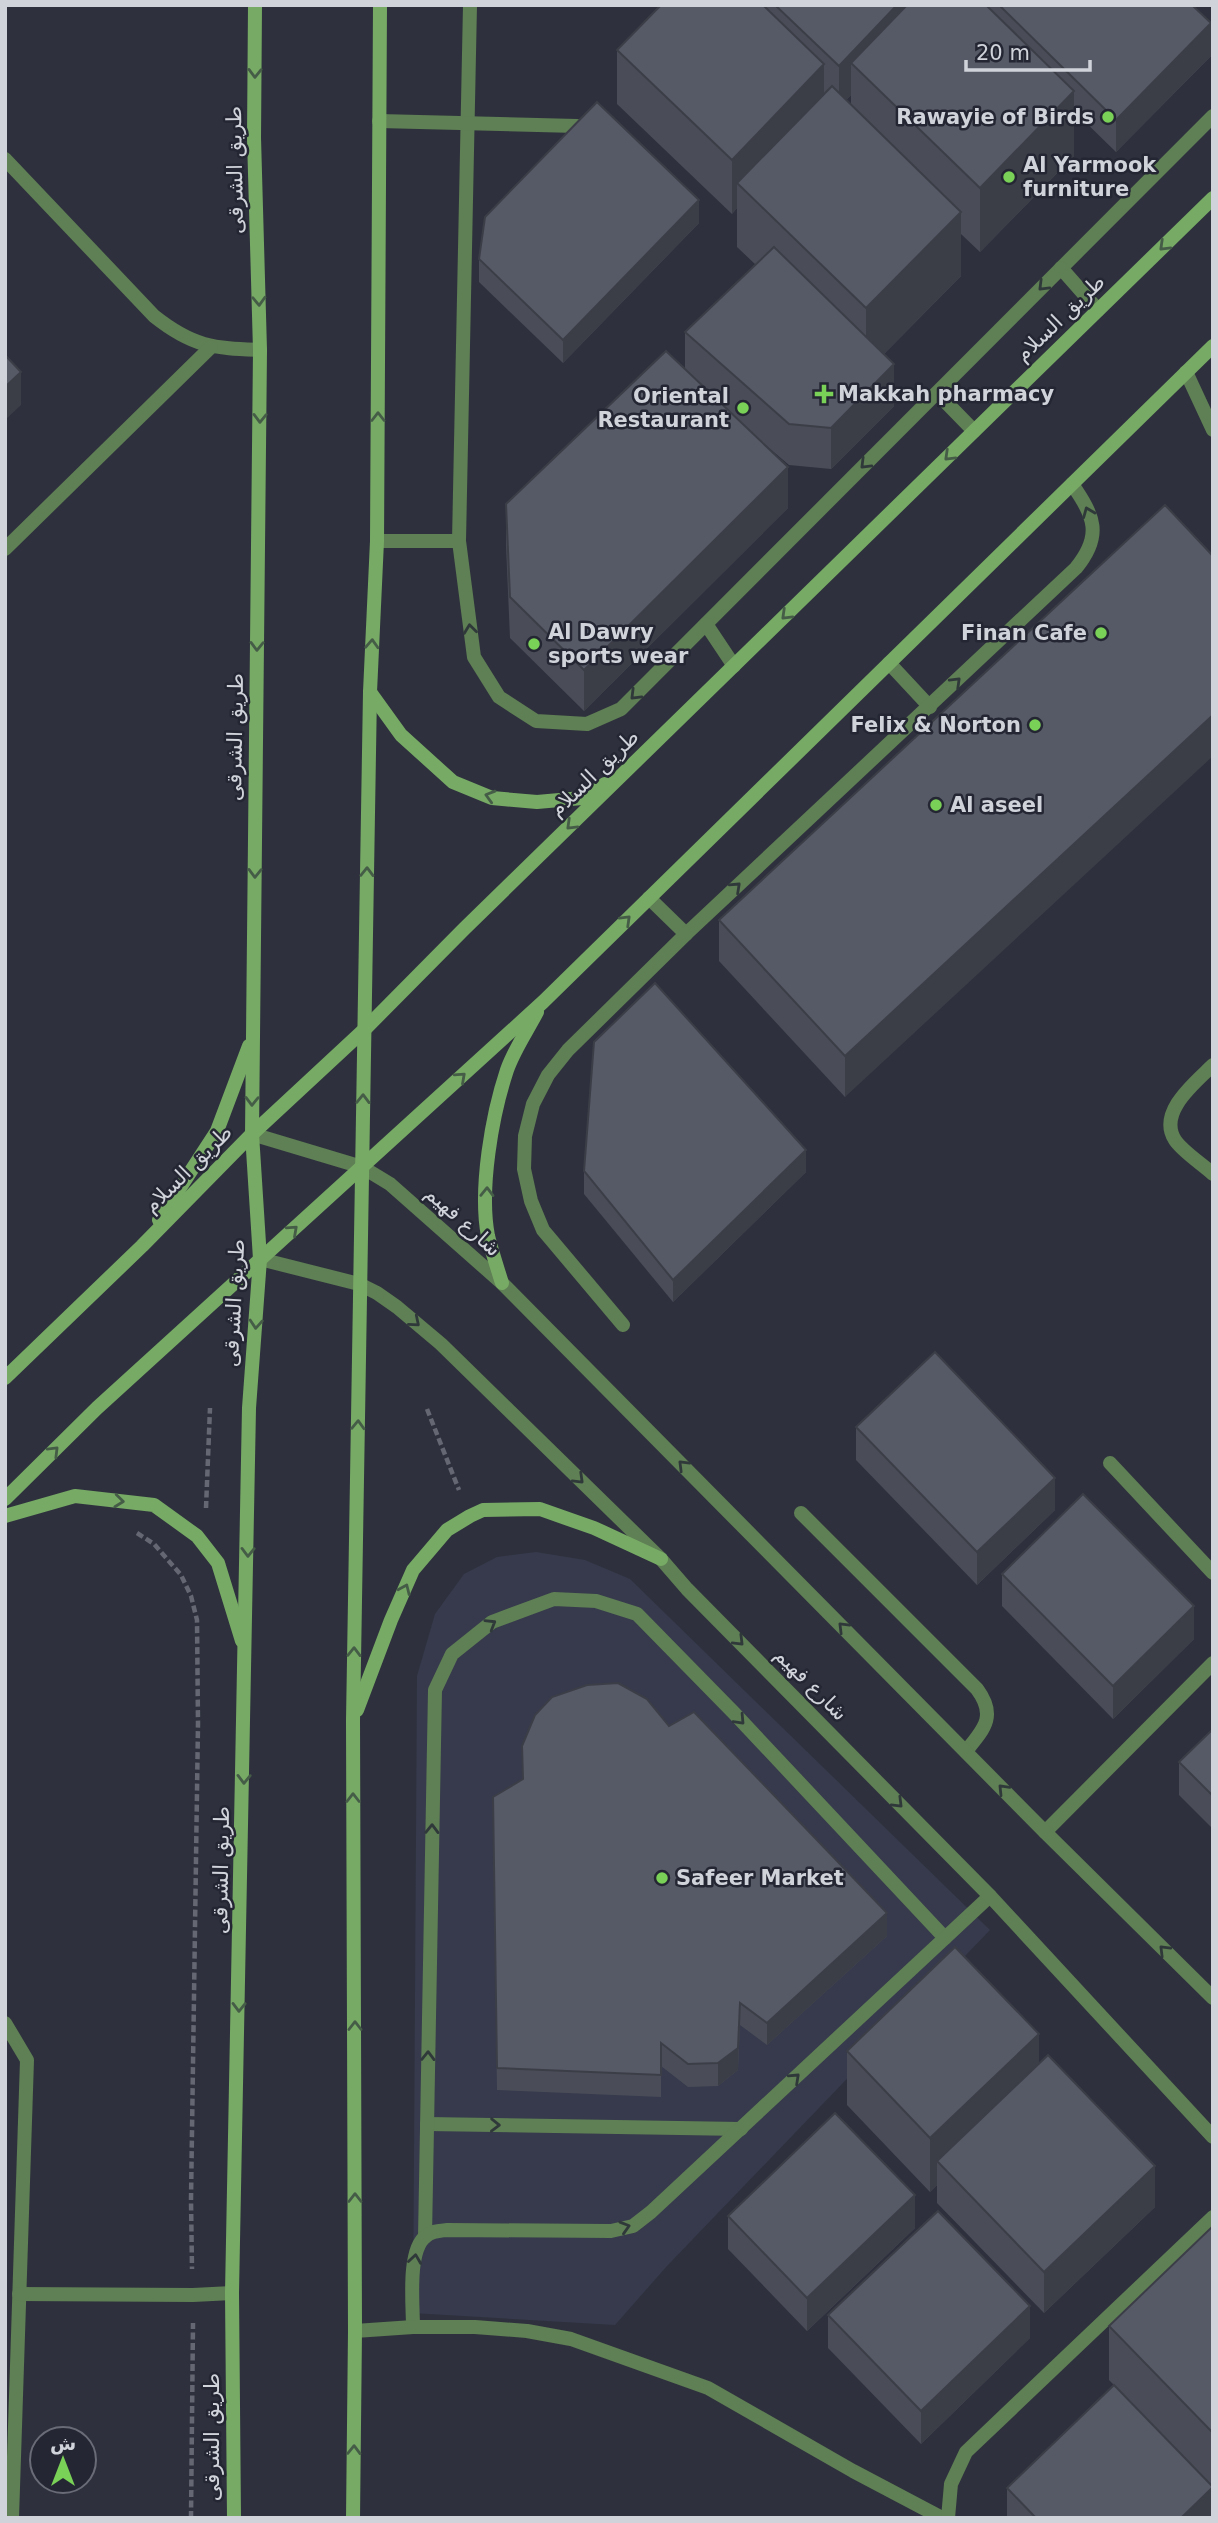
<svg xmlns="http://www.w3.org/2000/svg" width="1218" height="2523" font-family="'DejaVu Sans','Noto Sans Arabic',sans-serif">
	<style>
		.built { fill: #363a4c }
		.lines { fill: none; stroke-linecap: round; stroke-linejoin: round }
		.path { stroke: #656873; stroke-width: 4.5; stroke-dasharray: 7 3.5; stroke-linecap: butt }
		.service { stroke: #5f7f54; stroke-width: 14 }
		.minor { stroke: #5f7f54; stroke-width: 14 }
		.tertiary { stroke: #5f7f54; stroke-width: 14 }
		.secondary { stroke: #77ab65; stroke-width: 14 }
		.wall { fill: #4a4d58; fill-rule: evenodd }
		.shaded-wall { fill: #3c3e47 }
		.building { fill: #565966; stroke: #3c3e47; stroke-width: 2 }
		.oneway { stroke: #455c47 }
		.oneway2 { stroke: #30393a }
		.poi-dot { fill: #7ad157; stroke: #242733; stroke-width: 2.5 }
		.labels { text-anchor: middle; stroke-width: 5; stroke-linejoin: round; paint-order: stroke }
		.poi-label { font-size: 21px; font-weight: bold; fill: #d1d3db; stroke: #242733; text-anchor: start }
		.street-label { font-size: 21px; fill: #d1d3db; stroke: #242733 }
	</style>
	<rect width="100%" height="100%" fill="#2e313d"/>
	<!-- built -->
	<path class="built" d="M536,1552L585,1560L630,1579L990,1930L667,2266L615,2325L413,2313L417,1676L435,1614L464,1574L497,1557Z"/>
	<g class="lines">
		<!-- path -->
		<g class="path">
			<path d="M427,1409L459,1490"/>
			<path d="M206,1508L210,1408"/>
			<path d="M137,1533L154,1544L181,1575L191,1596L197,1620L198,1724L191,2200L192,2269"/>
			<path d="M191,2518L193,2323"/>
		</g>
		<!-- service -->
		<g class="service">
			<path d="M470,5L459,541L474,657L499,697L536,721L587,724L621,709L1213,116"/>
			<path d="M379,121L577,126"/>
			<path d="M1061,268L1098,310"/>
			<path d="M937,393L974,431"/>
			<path d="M377,541H459"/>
			<path d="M706,624L734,666"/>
			<path d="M889,663L930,707"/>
			<path d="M649,898L686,934"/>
			<path d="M623,1325L543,1230L531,1201L524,1169L525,1136L533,1104L548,1075L568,1050L686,934L1076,568C1103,535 1094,516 1072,484"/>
			<path d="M5,2023L27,2060L12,2518"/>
			<path d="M427,2124L741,2129"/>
			<path d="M425,2237L435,1690L452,1654L492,1622L554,1599L596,1601L637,1614L734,1713L945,1938"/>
			<path d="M19,2294L193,2295L232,2293"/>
			<path d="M413,2327C413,2305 407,2250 426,2236C432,2231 439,2231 447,2230L611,2231L633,2226L651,2212L990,1896"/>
			<path d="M355,2331L413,2327H475L527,2331L571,2339L708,2388L853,2471L942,2518"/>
		</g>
		<!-- minor -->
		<g class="minor">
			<path d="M5,159L154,316C193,347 213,348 260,350"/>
			<path d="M1186,372L1213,430"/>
			<path d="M5,549L211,347"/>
			<path d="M1213,1065C1196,1082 1157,1112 1175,1140C1182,1151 1202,1164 1213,1174"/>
			<path d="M1110,1463L1213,1573"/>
			<path d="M801,1513L977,1689C997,1716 984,1729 966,1751"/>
			<path d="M1045,1832L1213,1663"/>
			<path d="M948,2518L951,2484L966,2452L1213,2217"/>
		</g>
		<!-- tertiary -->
		<g class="tertiary">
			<path d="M252,1134L362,1167L390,1184L502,1283L1045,1832L1213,1998"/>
			<path d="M260,1259L359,1284L377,1293L397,1307L441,1344L661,1559L687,1589L990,1896L1213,2137"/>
		</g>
		<!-- secondary -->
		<g class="secondary">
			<path d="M370,692L401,735L453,782L492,798L537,802L582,798L605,784"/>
			<path d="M159,1220L217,1131L249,1046"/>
			<path d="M502,1283C497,1267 492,1252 488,1236C479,1189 492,1115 507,1070C514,1050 527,1031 537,1012"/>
			<path d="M5,1378L142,1246L252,1134L364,1030L464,929L1213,198"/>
			<path d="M5,1499L97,1408L543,1002L1213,346"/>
			<path d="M5,1516L75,1496L154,1505L197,1536L218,1563L242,1641"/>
			<path d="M357,1710L391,1620L413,1570L447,1530L470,1516L483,1510L540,1509L594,1528L661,1559"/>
			<path d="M234,2518L232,2293L249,1408L260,1259L252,1134L260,350L254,138L255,5"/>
			<path d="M353,2518L355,2331L353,1721L370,692L377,541L380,5"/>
		</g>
	</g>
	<!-- wall -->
	<g class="wall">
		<path d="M661,5H986L988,7V5H1192L1211,56L1116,152L1074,111V156L980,252L961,234V276L884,354L894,406L831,469L789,465L755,436L788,508L584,711L510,638L506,545V504L685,369V332L756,265L737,247V208L732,214L617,104V50ZM851,95V105L846,100Z"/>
		<path d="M699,223L563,363L479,282V259Z"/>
		<path d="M1165,505L845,1097L719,961V920Z"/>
		<path d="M584,1171L806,1172L673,1302L584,1194Z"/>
		<path d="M856,1427L1055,1510L977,1585L856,1460Z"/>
		<path d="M1002,1574L1194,1639L1113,1719L1002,1606Z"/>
		<path d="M669,1726L887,1936L767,2045L740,2025L738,2070L718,2086L688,2087L661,2066V2097L497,2090L493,1797L522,1780V1746Z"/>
		<path d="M1213,1729V1829L1179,1795V1762Z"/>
		<path d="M847,2051L1039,2063L1155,2207L1044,2313L937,2203V2185L930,2192L847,2105Z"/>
		<path d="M728,2216L915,2228L807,2331L728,2249Z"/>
		<path d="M1213,2226V2486L1109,2380V2326Z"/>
		<path d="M828,2315L1030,2338L921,2444L828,2348Z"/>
		<path d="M1007,2488L1213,2518H1007Z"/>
	</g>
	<!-- shaded-wall -->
	<g class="shaded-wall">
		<path d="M897,5H931L851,63V95L839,107V66Z"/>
		<path d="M1211,23V56L1116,152V120Z"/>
		<path d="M824,64V117L737,183V208L732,214V160Z"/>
		<path d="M1074,91V156L980,252V188Z"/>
		<path d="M699,200V223L563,363V340Z"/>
		<path d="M961,212V276L866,372V308Z"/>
		<path d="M894,364V406L831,469V428Z"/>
		<path d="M21,372V405L5,420V387Z"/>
		<path d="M788,467V508L584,711V670Z"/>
		<path d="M1213,715V756L845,1097V1056Z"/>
		<path d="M806,1150V1172L673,1302V1280Z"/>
		<path d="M1055,1478V1510L977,1585V1552Z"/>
		<path d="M1194,1606V1639L1113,1719V1686Z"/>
		<path d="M887,1913V1936L767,2045V2023Z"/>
		<path d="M740,2003L738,2070L718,2086V2063Z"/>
		<path d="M1039,2034V2088L937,2161V2185L930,2192V2138Z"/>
		<path d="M1155,2166V2207L1044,2313V2272Z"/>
		<path d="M915,2195V2228L807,2331V2298Z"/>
		<path d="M1030,2306V2338L921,2444V2411Z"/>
		<path d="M1213,2487V2518H1181Z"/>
	</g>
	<!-- building -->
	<g class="building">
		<path d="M661,5H763L824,64L732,160L617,50Z"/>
		<path d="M775,5H897L839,66Z"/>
		<path d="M907,5H986L1074,91L980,188L851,63Z"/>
		<path d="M999,5H1192L1211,23L1116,120Z"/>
		<path d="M832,86L961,212L866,308L737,183Z"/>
		<path d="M597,102L699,200L563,340L479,259L485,217Z"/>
		<path d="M774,247L894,364L831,428L789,424L685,332Z"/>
		<path d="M666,351L788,467L584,670L510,597L506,504Z"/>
		<path d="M5,355L21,372L5,387Z"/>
		<path d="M1165,505L1213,556V715L845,1056L719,920Z"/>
		<path d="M655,983L806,1150L673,1280L584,1171L594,1042Z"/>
		<path d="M935,1352L1055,1478L977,1552L856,1427Z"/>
		<path d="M1083,1494L1194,1606L1113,1686L1002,1574Z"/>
		<path d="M618,1683L647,1699L669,1726L694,1712L887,1913L767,2023L740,2003L738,2048L718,2063L688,2064L661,2043V2075L497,2068L493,1797L523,1779L522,1746L535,1715L552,1697L587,1685Z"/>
		<path d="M1213,1729V1796L1179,1762Z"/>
		<path d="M955,1947L1039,2034L930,2138L847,2051Z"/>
		<path d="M1048,2055L1155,2166L1044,2272L937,2161Z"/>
		<path d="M835,2113L915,2195L807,2298L728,2216Z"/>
		<path d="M938,2211L1030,2306L921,2411L828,2315Z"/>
		<path d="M1213,2226V2433L1109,2326Z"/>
		<path d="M1114,2385L1213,2487L1181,2518H1036L1007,2488Z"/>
	</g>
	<!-- one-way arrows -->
	<defs><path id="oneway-chevron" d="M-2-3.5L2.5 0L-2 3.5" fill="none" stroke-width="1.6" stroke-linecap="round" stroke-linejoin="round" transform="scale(1.75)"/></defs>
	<g class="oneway">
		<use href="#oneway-chevron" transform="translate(255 73) rotate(91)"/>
		<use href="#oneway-chevron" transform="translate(1164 246) rotate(136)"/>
		<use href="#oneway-chevron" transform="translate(259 301) rotate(88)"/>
		<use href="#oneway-chevron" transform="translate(378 417) rotate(-90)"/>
		<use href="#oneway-chevron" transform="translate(260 418) rotate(91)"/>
		<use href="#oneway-chevron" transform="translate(949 456) rotate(136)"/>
		<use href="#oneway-chevron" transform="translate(786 615) rotate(136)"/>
		<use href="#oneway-chevron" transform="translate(372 644) rotate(-87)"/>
		<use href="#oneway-chevron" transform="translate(257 646) rotate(91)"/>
		<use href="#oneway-chevron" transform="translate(490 796) rotate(-164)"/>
		<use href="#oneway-chevron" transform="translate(571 825) rotate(136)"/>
		<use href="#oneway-chevron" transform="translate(367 872) rotate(-89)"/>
		<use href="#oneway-chevron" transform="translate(255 873) rotate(91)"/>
		<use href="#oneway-chevron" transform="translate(626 920) rotate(-44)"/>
		<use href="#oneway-chevron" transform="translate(461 1077) rotate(-42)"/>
		<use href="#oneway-chevron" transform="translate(363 1099) rotate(-89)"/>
		<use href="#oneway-chevron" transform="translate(252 1101) rotate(91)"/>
		<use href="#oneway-chevron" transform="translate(487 1192) rotate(-89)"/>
		<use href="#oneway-chevron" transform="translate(293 1230) rotate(-42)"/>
		<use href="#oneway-chevron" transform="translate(256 1324) rotate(94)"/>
		<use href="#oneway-chevron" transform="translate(358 1425) rotate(-88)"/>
		<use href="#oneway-chevron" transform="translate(54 1451) rotate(-45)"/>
		<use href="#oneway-chevron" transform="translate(119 1501) rotate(6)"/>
		<use href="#oneway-chevron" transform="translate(248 1552) rotate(91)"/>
		<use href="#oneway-chevron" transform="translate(405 1589) rotate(-66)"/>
		<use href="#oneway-chevron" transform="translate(354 1652) rotate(-89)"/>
		<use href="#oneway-chevron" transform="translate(244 1779) rotate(91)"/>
		<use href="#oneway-chevron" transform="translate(353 1798) rotate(-90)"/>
		<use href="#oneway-chevron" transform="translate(239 2007) rotate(91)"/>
		<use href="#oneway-chevron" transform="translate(355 2026) rotate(-90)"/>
		<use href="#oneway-chevron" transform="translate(355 2198) rotate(-90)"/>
		<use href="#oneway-chevron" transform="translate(354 2450) rotate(-89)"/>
	</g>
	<g class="oneway2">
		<use href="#oneway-chevron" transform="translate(1043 286) rotate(135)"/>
		<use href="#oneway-chevron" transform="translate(865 464) rotate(135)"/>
		<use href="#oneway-chevron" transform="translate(1088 512) rotate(-112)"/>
		<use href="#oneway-chevron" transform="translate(470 629) rotate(-97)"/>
		<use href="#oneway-chevron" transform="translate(956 682) rotate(-44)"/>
		<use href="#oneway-chevron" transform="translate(635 695) rotate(135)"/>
		<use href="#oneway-chevron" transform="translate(736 887) rotate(-43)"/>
		<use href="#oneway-chevron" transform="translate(415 1322) rotate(40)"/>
		<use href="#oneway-chevron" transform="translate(683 1465) rotate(-135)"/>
		<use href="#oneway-chevron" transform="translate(579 1479) rotate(44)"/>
		<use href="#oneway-chevron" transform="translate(491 1624) rotate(-31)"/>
		<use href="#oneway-chevron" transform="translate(843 1627) rotate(-135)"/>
		<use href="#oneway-chevron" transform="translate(739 1641) rotate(45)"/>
		<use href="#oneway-chevron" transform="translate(740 1720) rotate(47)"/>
		<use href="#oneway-chevron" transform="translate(1003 1789) rotate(-134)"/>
		<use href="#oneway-chevron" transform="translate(898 1803) rotate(45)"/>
		<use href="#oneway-chevron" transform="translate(432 1829) rotate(-89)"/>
		<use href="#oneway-chevron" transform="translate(1164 1950) rotate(-135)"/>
		<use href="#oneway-chevron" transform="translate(428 2056) rotate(-89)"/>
		<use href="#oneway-chevron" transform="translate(795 2078) rotate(-43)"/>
		<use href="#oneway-chevron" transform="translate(495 2125) rotate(1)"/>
		<use href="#oneway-chevron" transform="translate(625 2227) rotate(-17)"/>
		<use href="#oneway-chevron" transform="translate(415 2259) rotate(-82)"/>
	</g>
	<!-- markers -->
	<g class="poi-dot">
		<circle cx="1108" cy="117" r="7"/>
		<circle cx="1009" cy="177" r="7"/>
		<path d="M820.5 383.5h7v7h7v7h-7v7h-7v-7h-7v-7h7z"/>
		<circle cx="743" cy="408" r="7"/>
		<circle cx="1101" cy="633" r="7"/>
		<circle cx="534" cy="644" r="7"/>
		<circle cx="1035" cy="725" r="7"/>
		<circle cx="936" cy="805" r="7"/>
		<circle cx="662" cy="1878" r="7"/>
	</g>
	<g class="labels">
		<!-- poi labels -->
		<g class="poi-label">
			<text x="1094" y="124" text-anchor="end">Rawayie of Birds</text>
			<text x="1023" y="172">Al Yarmook<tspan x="1023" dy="24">furniture</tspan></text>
			<text x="838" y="401">Makkah pharmacy</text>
			<text x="729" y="403" text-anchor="end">Oriental<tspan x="729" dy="24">Restaurant</tspan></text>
			<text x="548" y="639">Al Dawry<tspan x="548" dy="24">sports wear</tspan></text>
			<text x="1087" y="640" text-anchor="end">Finan Cafe</text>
			<text x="1021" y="732" text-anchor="end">Felix &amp; Norton</text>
			<text x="950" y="812">Al aseel</text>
			<text x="676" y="1885">Safeer Market</text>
		</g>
		<!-- street labels -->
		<g class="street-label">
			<text transform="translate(235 170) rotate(-91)" y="7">طريق الشرقى</text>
			<text transform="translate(1060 318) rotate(-44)" y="7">طريق السلام</text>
			<text transform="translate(235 737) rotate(-89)" y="7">طريق الشرقى</text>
			<text transform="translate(594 773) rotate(-44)" y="7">طريق السلام</text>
			<text transform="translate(188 1169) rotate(-45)" y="7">طريق السلام</text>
			<text transform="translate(463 1221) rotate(42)" y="7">شارع فهيم</text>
			<text transform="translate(234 1303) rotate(-87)" y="7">طريق الشرقى</text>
			<text transform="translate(811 1684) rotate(45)" y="7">شارع فهيم</text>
			<text transform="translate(221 1870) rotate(-89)" y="7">طريق الشرقى</text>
			<text transform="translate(212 2437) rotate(-90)" y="7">طريق الشرقى</text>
		</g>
	</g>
	<!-- border -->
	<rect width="1218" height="2523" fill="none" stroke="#d1d3db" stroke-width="14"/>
	<!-- north arrow -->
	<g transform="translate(63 2460)"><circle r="33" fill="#242733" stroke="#696c76" stroke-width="2"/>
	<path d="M0-5L12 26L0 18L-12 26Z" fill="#7ad157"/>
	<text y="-10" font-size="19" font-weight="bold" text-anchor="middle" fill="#d1d3db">ش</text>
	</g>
	<!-- scale -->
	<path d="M966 60v10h124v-10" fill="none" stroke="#d1d3db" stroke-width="3.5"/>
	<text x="976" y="60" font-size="21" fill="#d1d3db" stroke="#242733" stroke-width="5" paint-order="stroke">20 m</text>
</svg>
